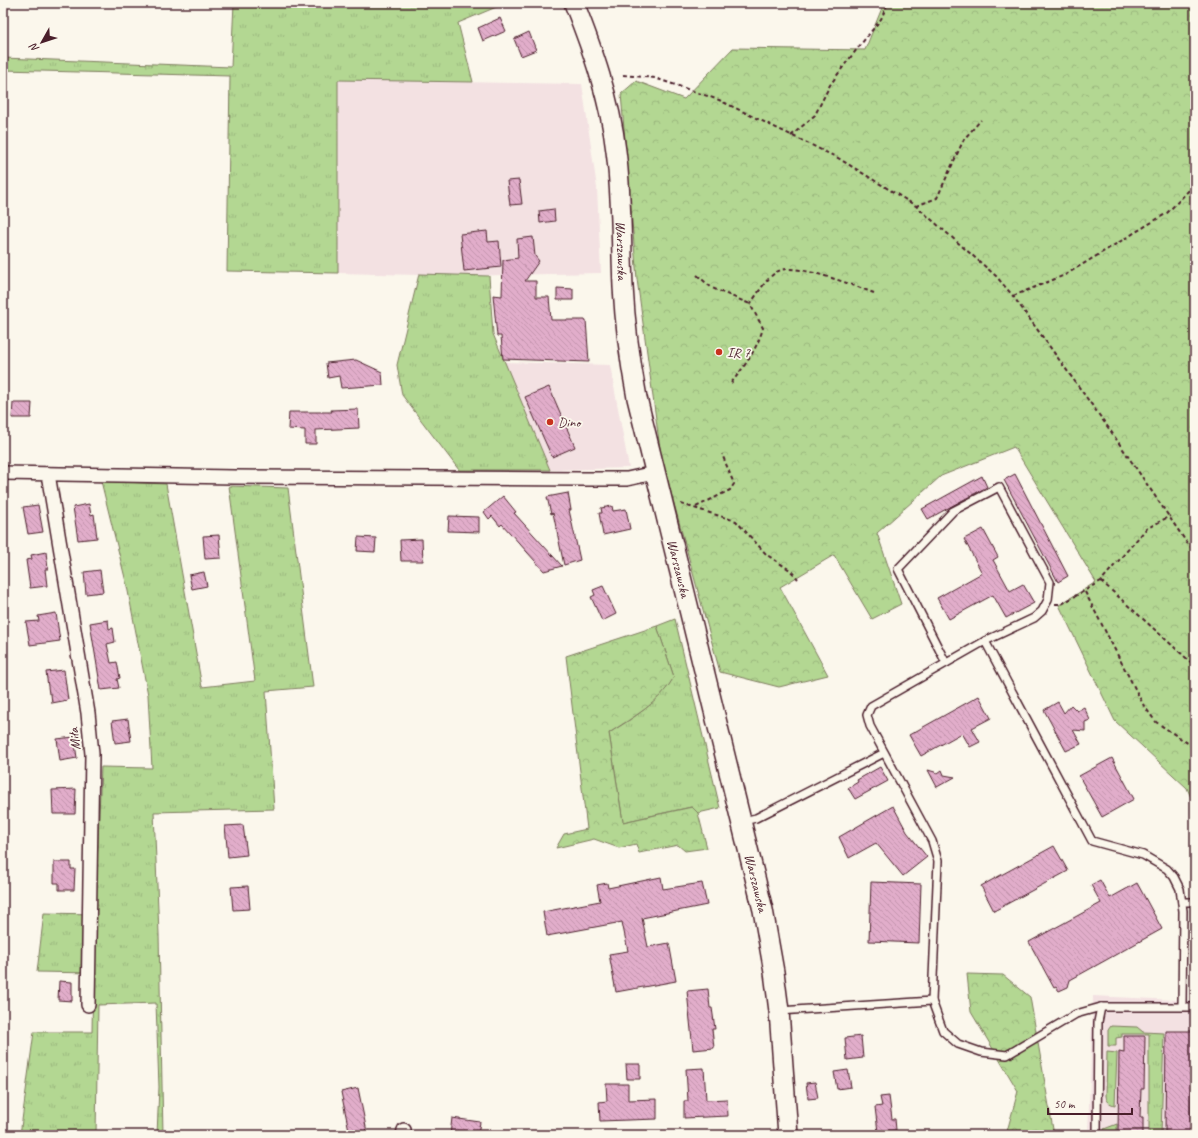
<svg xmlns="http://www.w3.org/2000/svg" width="1198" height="1138" font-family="Caveat,sans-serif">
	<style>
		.built { fill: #f3e1e2 }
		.grass { fill: url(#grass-tufts); stroke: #7e7b5e }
		.forest { fill: url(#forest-crowns); stroke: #7e7b5e }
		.building { fill: url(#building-back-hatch); stroke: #4a1f2b }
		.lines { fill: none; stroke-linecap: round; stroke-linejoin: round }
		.service-casing { stroke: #4a1f2b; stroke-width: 10 }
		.minor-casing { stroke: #4a1f2b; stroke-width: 16 }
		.secondary-casing { stroke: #4a1f2b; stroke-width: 22 }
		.path { stroke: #4a1f2b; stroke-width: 2; stroke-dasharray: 4 3; stroke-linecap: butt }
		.service { stroke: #fbf7ec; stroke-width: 7 }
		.minor { stroke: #fbf7ec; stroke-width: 13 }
		.secondary { stroke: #fbf7ec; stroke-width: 19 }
		.poi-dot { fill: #c8321e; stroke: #fbf7ec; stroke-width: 1.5 }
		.labels { text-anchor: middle; stroke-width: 3.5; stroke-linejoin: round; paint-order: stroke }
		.street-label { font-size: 14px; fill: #4a1f2b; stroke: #fbf7ec }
		.poi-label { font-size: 14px; fill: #4a1f2b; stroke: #fbf7ec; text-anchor: start }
	</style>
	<defs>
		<pattern id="grass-tufts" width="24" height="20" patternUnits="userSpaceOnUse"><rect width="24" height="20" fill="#b3d792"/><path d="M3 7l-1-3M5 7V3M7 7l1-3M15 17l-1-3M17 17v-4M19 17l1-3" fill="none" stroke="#9bb87e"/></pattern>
		<pattern id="forest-crowns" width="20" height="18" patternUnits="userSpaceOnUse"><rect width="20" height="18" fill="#b3d792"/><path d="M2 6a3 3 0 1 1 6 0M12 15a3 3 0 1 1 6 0" fill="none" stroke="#9bb87e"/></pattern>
		<pattern id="building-back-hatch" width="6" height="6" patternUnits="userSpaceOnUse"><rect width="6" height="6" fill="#e1adca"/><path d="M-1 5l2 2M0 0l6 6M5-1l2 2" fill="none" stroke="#c394ae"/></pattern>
	</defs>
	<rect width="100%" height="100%" fill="#fbf7ec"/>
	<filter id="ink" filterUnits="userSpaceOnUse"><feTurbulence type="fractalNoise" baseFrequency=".025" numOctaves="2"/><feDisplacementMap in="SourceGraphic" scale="8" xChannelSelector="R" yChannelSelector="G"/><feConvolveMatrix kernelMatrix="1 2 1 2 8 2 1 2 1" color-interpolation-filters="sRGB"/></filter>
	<g filter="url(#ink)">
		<!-- built -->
		<g class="built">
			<path d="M338,80L582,84L597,188L601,273L460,276L338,273Z"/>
			<path d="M503,362L610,365L629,468L550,470Z"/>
			<path d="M1093,996L1195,1001V1135H1088Z"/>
		</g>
		<!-- grass -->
		<g class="grass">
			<path d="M234,3H506L458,23L473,82L338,80V273L227,271L230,76L3,70V58L231,67Z"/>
			<path d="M419,274L489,276L493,334L550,470H459L402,395L397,365Z"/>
			<path d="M101,481L166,484L202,687L255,681L229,486L288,488L313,687L266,691L274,809L154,812L159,934L163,1135H157L159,1087L156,1003L98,1005L96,1135H20L34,1032H92L93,973L37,972L44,913L95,914L101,767L152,768L148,695L127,586Z"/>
			<path d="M675,619L720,808L698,813L691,807L623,822L609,733C633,718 660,702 674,677L657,626Z"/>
			<path d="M1111,1026L1137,1027L1143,1032L1164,1033L1161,1135H1149V1034H1122V1037L1116,1038V1046H1108V1030Z"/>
			<path d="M1107,1052L1117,1053L1115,1105C1109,1104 1107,1101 1106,1096Z"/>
			<path d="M1117,1124V1135H1104V1129Z"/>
		</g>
		<!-- forest -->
		<g class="forest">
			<path d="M884,3H1195V807L1187,788L1115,721L1059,605L1096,582L1014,447L941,476L877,533L901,604L872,619L834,555L780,587L828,675L779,687L720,672L661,456L637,279L621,94L636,81L684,99L733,48L865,50Z"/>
			<path d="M657,626L674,677C660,703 633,717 609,733L623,822L692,807L698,813L707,848L685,851L678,845L639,853L636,844L619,848L594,839L556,848L564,834L587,829L566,656Z"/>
			<path d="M967,974L1003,975L1030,997L1054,1135H1006L1018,1091L971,1012Z"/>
		</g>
		<!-- building -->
		<g class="building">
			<path d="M500,18L506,31L483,41L478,28Z"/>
			<path d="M529,32L536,50L521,56L514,39Z"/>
			<path d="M519,180L522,204L510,205L507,181Z"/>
			<path d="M554,209L555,221L540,223L539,211Z"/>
			<path d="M487,231L488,242L499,241L501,267L464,271L460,234Z"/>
			<path d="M533,237L535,256L539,261L525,281H536V297H549L551,320H586L589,362L503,359L501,336H497L493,295L502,296L503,260L518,258L517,239Z"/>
			<path d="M557,288L573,289V300H557Z"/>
			<path d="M356,360L382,372L383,385L341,388L339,376L328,378L326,363Z"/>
			<path d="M549,387L575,447L552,457L525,397Z"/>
			<path d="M13,403H32L31,418H12Z"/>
			<path d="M358,409L359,428L316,430V444H305V430L288,429L289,412H332L331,410Z"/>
			<path d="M1015,474L1068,576L1058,582L1004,480Z"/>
			<path d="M982,476L987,487L928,519L922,509Z"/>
			<path d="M568,493L571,510H569L580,560L564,565L553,513L551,514L547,497Z"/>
			<path d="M503,496L516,512L514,513L562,566L544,571L502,524L500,526L492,516L489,519L484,512Z"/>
			<path d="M89,504L91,515L94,514L97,538L78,540L73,507Z"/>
			<path d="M38,505L43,532L28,534L23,507Z"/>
			<path d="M612,506L613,511L626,509L630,529L603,535L599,513H602L601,508Z"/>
			<path d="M449,516L479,517V532L448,531Z"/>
			<path d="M983,529L998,557L993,560L1010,591L1023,584L1034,603L1006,618L993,595L949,619L937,598L982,573L964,539Z"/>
			<path d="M219,535L221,558L205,559L203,536Z"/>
			<path d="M358,537L376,538L375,552L357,551Z"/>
			<path d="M422,539L423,561H401L400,540Z"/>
			<path d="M46,552L48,569H45L47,586L30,588L26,560L32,559L31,555Z"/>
			<path d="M100,570L103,592L86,594L84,572Z"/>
			<path d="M204,572L207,586L192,589L189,575Z"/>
			<path d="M603,586L616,614L602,621L591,597L595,595L593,590Z"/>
			<path d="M56,613L60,641L30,645L26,622L39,621L38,616Z"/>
			<path d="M108,620L109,629L113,628L115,642L107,644L111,663L117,662L120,678L117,679L119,688L101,690L90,623Z"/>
			<path d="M64,670L68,700L52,703L51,694H49L46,672Z"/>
			<path d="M979,696L991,718L972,728L980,742L970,747L962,733L921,756L909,735Z"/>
			<path d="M1058,702L1064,713L1071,705L1077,711L1084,707L1090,720L1085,722V731L1073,730L1081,744L1066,751L1044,710Z"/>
			<path d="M128,719L131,741L115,743L112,721Z"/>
			<path d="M74,737L77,758L60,761L57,739Z"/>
			<path d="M1112,758L1134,799L1102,817L1079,776Z"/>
			<path d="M880,767L888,781L855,799L848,788L858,782L857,780Z"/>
			<path d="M928,770L938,773L942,770L944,775L955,777L937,787Z"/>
			<path d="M76,789L75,814H53L52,790Z"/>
			<path d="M893,806L907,832L927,857L903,876L876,843L849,858L839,837Z"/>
			<path d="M243,825L247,855L228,857L225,826Z"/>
			<path d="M1054,846L1068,871L994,911L981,886Z"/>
			<path d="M54,862H71V869H75L74,890H59V883H54Z"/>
			<path d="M661,877L663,889L702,883L707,905L642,918L648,947L669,943L676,981L616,992L609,954L628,951L622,922L547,936L543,912L600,901L597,885L607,883L608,888Z"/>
			<path d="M1100,880L1110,898L1137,883L1162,929L1070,980L1068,987L1059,991L1056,987L1054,988L1029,942L1101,903L1091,885Z"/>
			<path d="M871,882L921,884L919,943L869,941Z"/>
			<path d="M248,886L250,909L233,910L231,887Z"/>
			<path d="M59,981L72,982V1001L58,1000Z"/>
			<path d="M708,989L710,1008H712L715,1029H712L714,1048L693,1050L687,991Z"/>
			<path d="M1166,1031H1195V1080H1192L1190,1135H1165Z"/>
			<path d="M861,1036L863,1058L847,1060L845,1038Z"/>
			<path d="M1124,1036H1145L1144,1089H1141L1140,1117H1143V1135H1118L1119,1051L1124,1052Z"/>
			<path d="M626,1064H640V1079H627Z"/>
			<path d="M704,1068L706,1100L727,1099L728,1116L684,1118V1101H688L686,1069Z"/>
			<path d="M848,1070L851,1087L837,1089L834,1072Z"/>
			<path d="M815,1082L818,1098L808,1099L806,1083Z"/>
			<path d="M606,1084H628V1100L657,1099V1119L600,1121L599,1102L607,1101Z"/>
			<path d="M358,1088L367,1132L350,1135L341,1092Z"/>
			<path d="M889,1096L892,1119H895L896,1130L878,1132L875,1107L882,1106L880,1097Z"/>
			<path d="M452,1118L480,1122L478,1135H450Z"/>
		</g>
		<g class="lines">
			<defs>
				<g id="service">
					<path d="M946,663L898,569L953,511L999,487L1050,582L1048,600L1042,611L1034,618L985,641"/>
					<path d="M743,821L756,818L884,753"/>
					<path d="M1182,902H1195"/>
					<path d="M932,1001L938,861L932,841L870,726L867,715L871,706L985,641L1092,841L1143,855L1167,869L1174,877L1180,889L1183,911L1182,1006"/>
					<path d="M779,1011L932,1001L943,1031L958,1044L981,1052L1007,1055L1076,1014L1101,1007H1195"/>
					<path d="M1097,1135L1098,1022L1101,1007"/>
				</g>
				<g id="minor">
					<path d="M3,473L234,477L581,479H627L654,473"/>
					<path d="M48,474L88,713L92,754L88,1005"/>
					<path d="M403,1135L404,1130"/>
				</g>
				<g id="secondary">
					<path id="s1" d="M574,3C593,51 610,99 616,151C622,196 621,242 623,287C625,325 630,361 637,398L763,910L774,972L779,1011L788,1135"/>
				</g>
			</defs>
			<!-- service casing -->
			<use href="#service" class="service-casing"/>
			<!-- minor casing -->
			<use href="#minor" class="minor-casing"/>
			<!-- secondary casing -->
			<use href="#secondary" class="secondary-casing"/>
			<!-- path -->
			<g class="path">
				<path d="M623,75L655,78L719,100L838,158L916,206L996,276L1013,296L1110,430L1187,543L1195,551"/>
				<path d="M791,136L815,115L830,85L846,63L881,19L888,3"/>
				<path d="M916,206L937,198L964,139L981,120"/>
				<path d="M697,275L712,288L750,304"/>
				<path d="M1013,296L1065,275L1167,213L1195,184"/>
				<path d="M731,383C745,366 757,349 763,328L750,304C758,294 768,274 781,270C799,264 855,286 874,293"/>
				<path d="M681,504L736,521L767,555L790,570L798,579"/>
				<path d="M696,507L730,490L734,484L722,454"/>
				<path d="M1101,581L1195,666"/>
				<path d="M1085,592L1144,706L1156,722L1195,748"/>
				<path d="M1055,604H1062L1101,581L1146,529L1170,516"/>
			</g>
			<!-- service -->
			<use href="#service" class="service"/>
			<!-- minor -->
			<use href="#minor" class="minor"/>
			<!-- secondary -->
			<use href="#secondary" class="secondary"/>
		</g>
	</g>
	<!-- markers -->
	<g class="poi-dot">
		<circle cx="719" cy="352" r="4"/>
		<circle cx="550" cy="422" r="4"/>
	</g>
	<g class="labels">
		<!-- street labels -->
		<g class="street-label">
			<text dy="5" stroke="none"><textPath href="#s1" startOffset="254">Warszawska</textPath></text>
			<text dy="5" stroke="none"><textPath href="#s1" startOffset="578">Warszawska</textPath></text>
			<text transform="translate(74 739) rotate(-96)" y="5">Miła</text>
			<text dy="5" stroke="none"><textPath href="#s1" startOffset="902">Warszawska</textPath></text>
		</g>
		<!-- poi labels -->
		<g class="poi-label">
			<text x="727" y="357">IR 7</text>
			<text x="558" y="427">Dino</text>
		</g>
	</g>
	<!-- margin -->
	<rect width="1198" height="1138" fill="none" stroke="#fbf7ec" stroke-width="16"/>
	<rect x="8" y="8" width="1182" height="1122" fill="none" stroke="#4a1f2b" stroke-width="1.5" filter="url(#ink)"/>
	<!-- north arrow -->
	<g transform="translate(42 42) rotate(231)" stroke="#fbf7ec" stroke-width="3" paint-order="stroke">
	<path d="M0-3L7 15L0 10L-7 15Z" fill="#4a1f2b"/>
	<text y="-6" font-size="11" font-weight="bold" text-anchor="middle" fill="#4a1f2b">N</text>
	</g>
	<!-- scale -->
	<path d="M1048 1108v6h84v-6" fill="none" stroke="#4a1f2b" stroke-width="2"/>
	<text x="1054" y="1108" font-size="12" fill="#4a1f2b" stroke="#fbf7ec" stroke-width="3" paint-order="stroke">50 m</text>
</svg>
